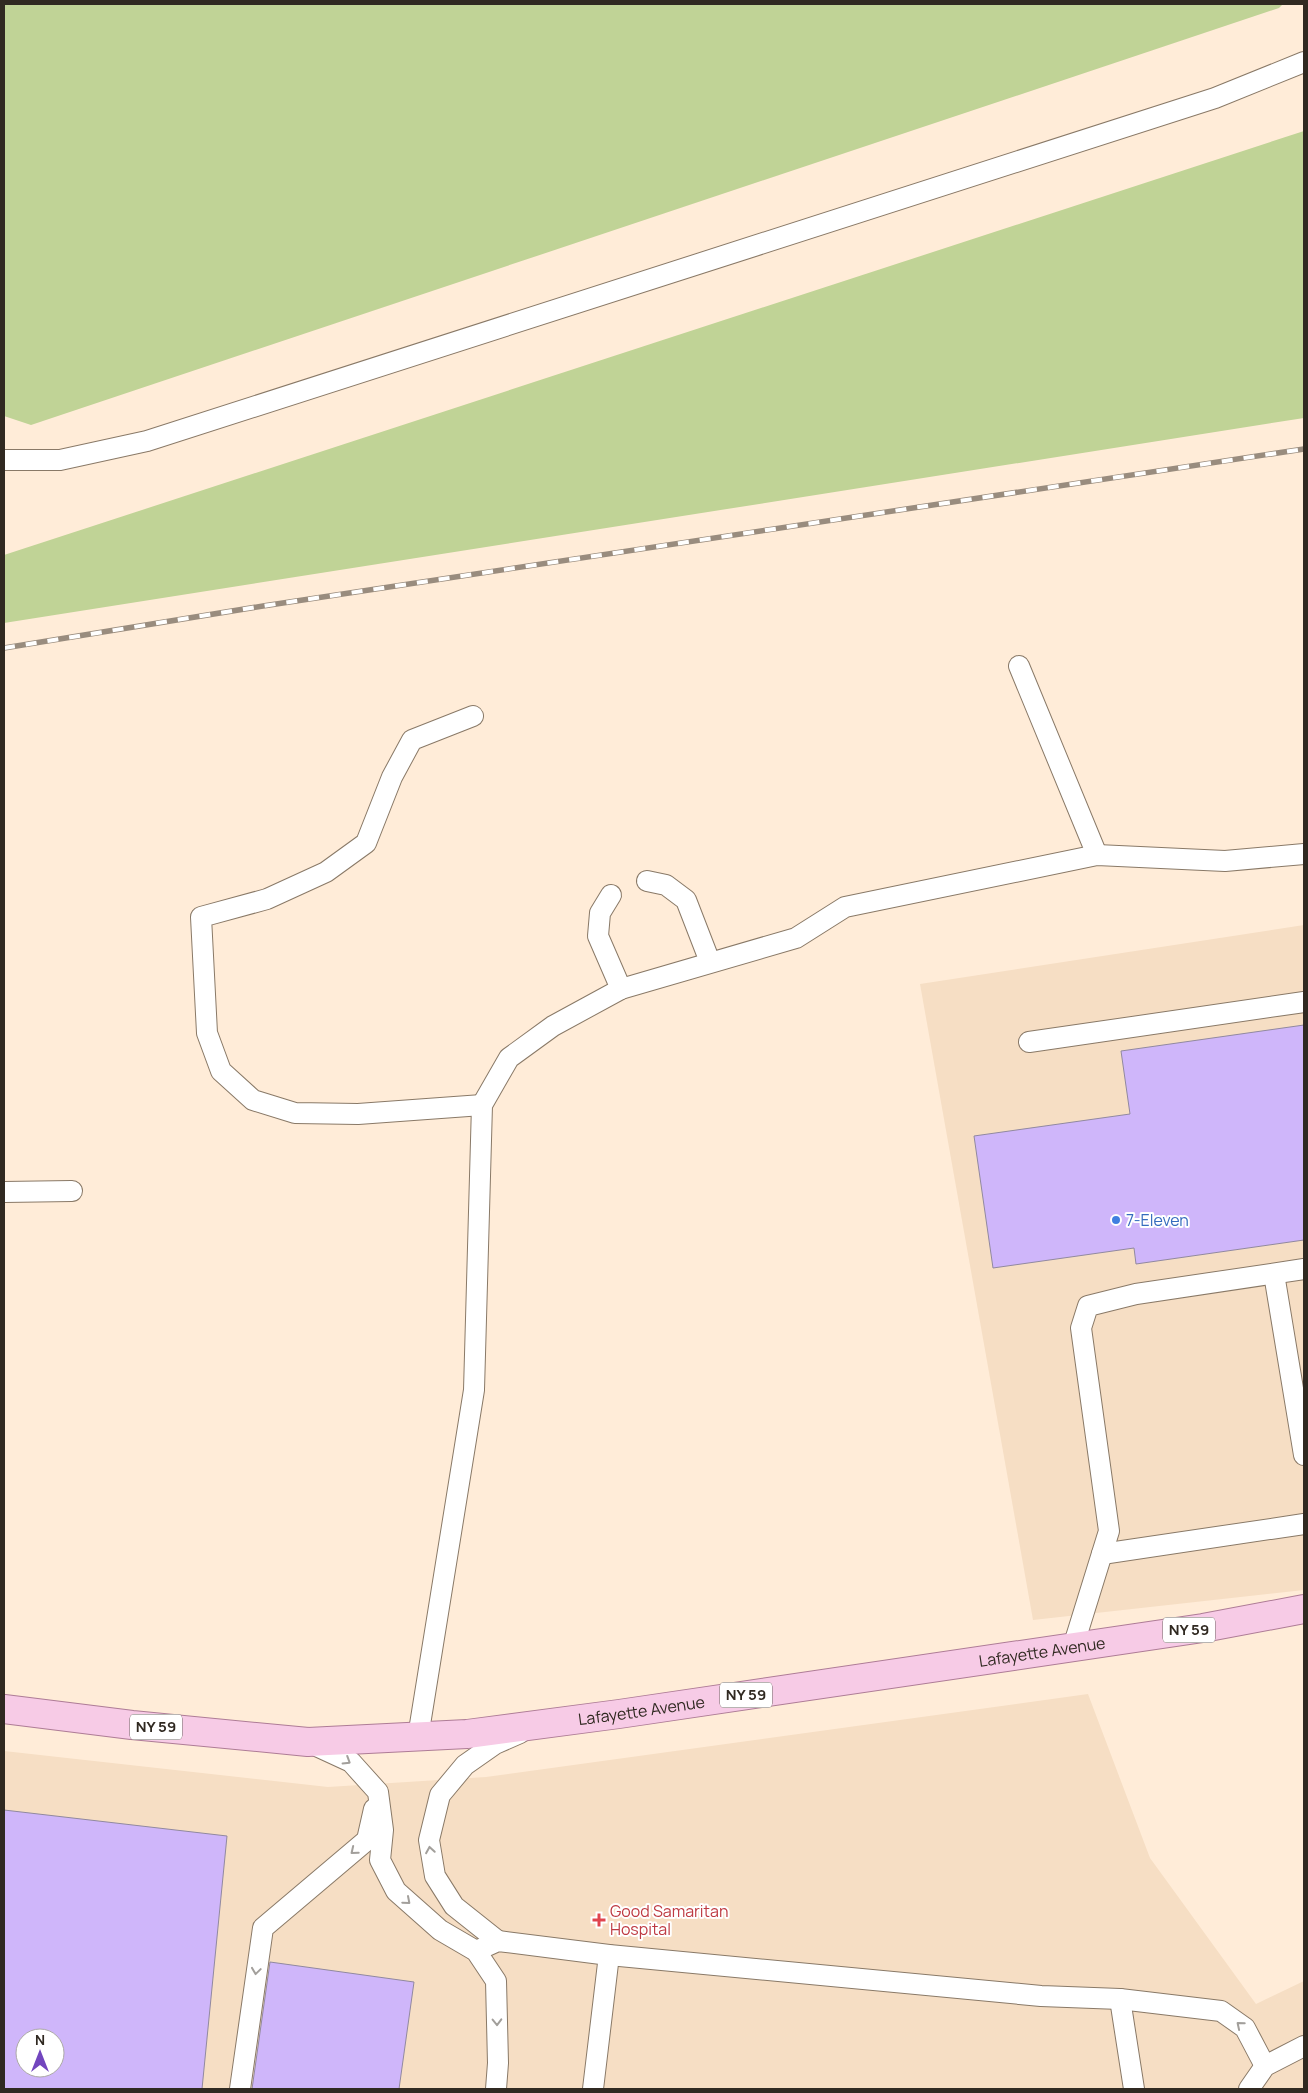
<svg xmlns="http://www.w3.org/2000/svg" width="1308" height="2093" font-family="Manrope,sans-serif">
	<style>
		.built { fill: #f6dec4; fill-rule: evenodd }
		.green { fill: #c0d396 }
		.building { fill: #cfb6fa; stroke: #91899f; fill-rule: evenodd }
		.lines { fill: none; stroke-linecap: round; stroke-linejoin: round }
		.lane-casing { stroke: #897967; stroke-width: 22 }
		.primary-casing { stroke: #ae7c96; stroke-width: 30 }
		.lane { stroke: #fff; stroke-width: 20 }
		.primary { stroke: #f7cbe6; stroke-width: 28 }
		.rail-casing { stroke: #998c7e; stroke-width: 5.5 }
		.rail { stroke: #fff; stroke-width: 4; stroke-dasharray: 11; stroke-linecap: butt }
		.oneway { stroke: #a29f9b }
		.shop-dot { fill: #3f7fe0; stroke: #fff; stroke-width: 2 }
		.health-dot { fill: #e0444e; stroke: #fff; stroke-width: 2 }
		.labels { text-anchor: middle; stroke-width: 4; stroke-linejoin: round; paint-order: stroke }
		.shield { fill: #fff; stroke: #6e6964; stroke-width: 1 }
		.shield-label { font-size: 15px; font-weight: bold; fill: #302921 }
		.shop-label { font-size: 16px; fill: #366cbe; stroke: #fff; text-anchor: start }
		.street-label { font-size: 16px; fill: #302921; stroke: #fff }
		.health-label { font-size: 16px; fill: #be3a42; stroke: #fff; text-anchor: start }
	</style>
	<rect width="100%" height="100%" fill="#ffecd8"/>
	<!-- built -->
	<g class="built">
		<path d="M1304,925V1590L1033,1620L920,984Z"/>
		<path d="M1088,1694L1150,1858L1256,2004L1304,1981V2089H4V1751L328,1787L486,1777ZM25,2038H55V2068H25Z"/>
	</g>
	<!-- green -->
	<g class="green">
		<path d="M4,4H1283L1279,8L31,425L4,416Z"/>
		<path d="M1304,131V418L4,623V555Z"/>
	</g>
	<!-- building -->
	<g class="building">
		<path d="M1304,1025V1240L1136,1264L1134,1248L993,1268L974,1136L1130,1114L1121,1051Z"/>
		<path d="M4,1810L227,1836L202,2089H4ZM25,2038H55V2068H25Z"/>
		<path d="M270,1962L414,1982L399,2089H252Z"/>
	</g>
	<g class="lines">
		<defs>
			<g id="lane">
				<path d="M4,460H60L147,441L1215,98L1304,62"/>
				<path d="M1019,666L1097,855"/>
				<path d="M473,716L412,740L392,777L366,843L326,872L267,899L201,917L207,1033L221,1071L253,1100L295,1113L358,1114L482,1105"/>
				<path d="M647,881L666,885L686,900L710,962"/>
				<path d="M611,895L600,913L598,936L621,989"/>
				<path d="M1029,1042L1304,1002"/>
				<path d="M4,1192L72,1191"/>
				<path d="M1274,1274L1304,1455"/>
				<path d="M1102,1554L1304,1524"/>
				<path d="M1073,1647L1109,1531L1081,1328L1088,1306L1136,1294L1304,1269"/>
				<path d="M418,1737L474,1390L482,1105L509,1058L553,1026L621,989L796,938L845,907L1097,855L1225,861L1304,854"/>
				<path d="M312,1744L351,1762L378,1792L383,1830L380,1860L396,1891L440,1930L476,1951L496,1981L498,2063L496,2089"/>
				<path d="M498,1941L454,1906L435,1876L429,1840L440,1795L465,1765L495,1744L520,1733"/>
				<path d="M476,1951L498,1941L609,1955L1041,1996L1120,1999L1221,2011L1245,2028L1265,2066"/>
				<path d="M1120,1999L1134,2089"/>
				<path d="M240,2089L263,1928L367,1840L374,1809"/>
				<path d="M593,2089L609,1955"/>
				<path d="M1249,2089L1265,2066L1304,2046"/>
			</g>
			<g id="primary">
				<path id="s1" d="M4,1709L132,1725L308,1742L467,1734L619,1714L1203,1628L1304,1609"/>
			</g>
		</defs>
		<!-- lane casing -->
		<use href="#lane" class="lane-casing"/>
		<!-- primary casing -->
		<use href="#primary" class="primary-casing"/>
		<!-- lane -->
		<use href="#lane" class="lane"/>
		<!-- primary -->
		<use href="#primary" class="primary"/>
		<defs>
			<path id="rail" d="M4,648L263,606L1304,449"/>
		</defs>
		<!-- rail casing -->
		<use href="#rail" class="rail-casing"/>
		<!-- rail -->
		<use href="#rail" class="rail"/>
	</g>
	<!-- one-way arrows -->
	<defs><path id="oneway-chevron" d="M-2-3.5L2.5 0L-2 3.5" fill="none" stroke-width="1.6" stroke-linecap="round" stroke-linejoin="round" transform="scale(1.25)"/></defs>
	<g class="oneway">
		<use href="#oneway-chevron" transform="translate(347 1761) rotate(32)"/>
		<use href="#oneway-chevron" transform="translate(430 1850) rotate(-99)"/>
		<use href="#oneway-chevron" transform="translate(354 1851) rotate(141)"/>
		<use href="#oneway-chevron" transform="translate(407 1901) rotate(41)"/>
		<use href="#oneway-chevron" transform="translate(256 1971) rotate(98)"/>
		<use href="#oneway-chevron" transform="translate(497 2022) rotate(89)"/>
		<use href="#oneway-chevron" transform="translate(1240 2025) rotate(-140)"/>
	</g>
	<!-- markers -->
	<circle class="shop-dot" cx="1116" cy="1220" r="5"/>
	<path class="health-dot" d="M596.5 1912.5h5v5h5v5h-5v5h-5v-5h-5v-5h5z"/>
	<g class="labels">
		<!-- shield labels -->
		<g class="shield">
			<rect x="1163" y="1617.5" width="52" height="25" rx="4"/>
			<rect x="720" y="1682.5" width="52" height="25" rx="4"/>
			<rect x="130" y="1714.5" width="52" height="25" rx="4"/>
		</g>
		<g class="shield-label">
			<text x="1189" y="1635">NY 59</text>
			<text x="746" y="1700">NY 59</text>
			<text x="156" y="1732">NY 59</text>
		</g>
		<!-- shop labels -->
		<g class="shop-label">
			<text x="1126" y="1226">7-Eleven</text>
		</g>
		<!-- street labels -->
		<g class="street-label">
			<text dy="6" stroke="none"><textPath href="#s1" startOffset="1046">Lafayette Avenue</textPath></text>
			<text dy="6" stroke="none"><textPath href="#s1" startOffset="641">Lafayette Avenue</textPath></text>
		</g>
		<!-- health labels -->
		<g class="health-label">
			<text x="610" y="1917">Good Samaritan<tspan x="610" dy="18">Hospital</tspan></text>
		</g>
	</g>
	<!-- border -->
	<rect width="1308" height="2093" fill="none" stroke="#302921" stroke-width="10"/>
	<!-- north arrow -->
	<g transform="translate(40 2053)"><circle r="24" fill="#ffffff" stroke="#aca9a6"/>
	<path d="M0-4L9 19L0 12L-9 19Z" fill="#7246be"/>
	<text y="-8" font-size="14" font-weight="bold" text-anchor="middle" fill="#302921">N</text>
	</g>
</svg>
